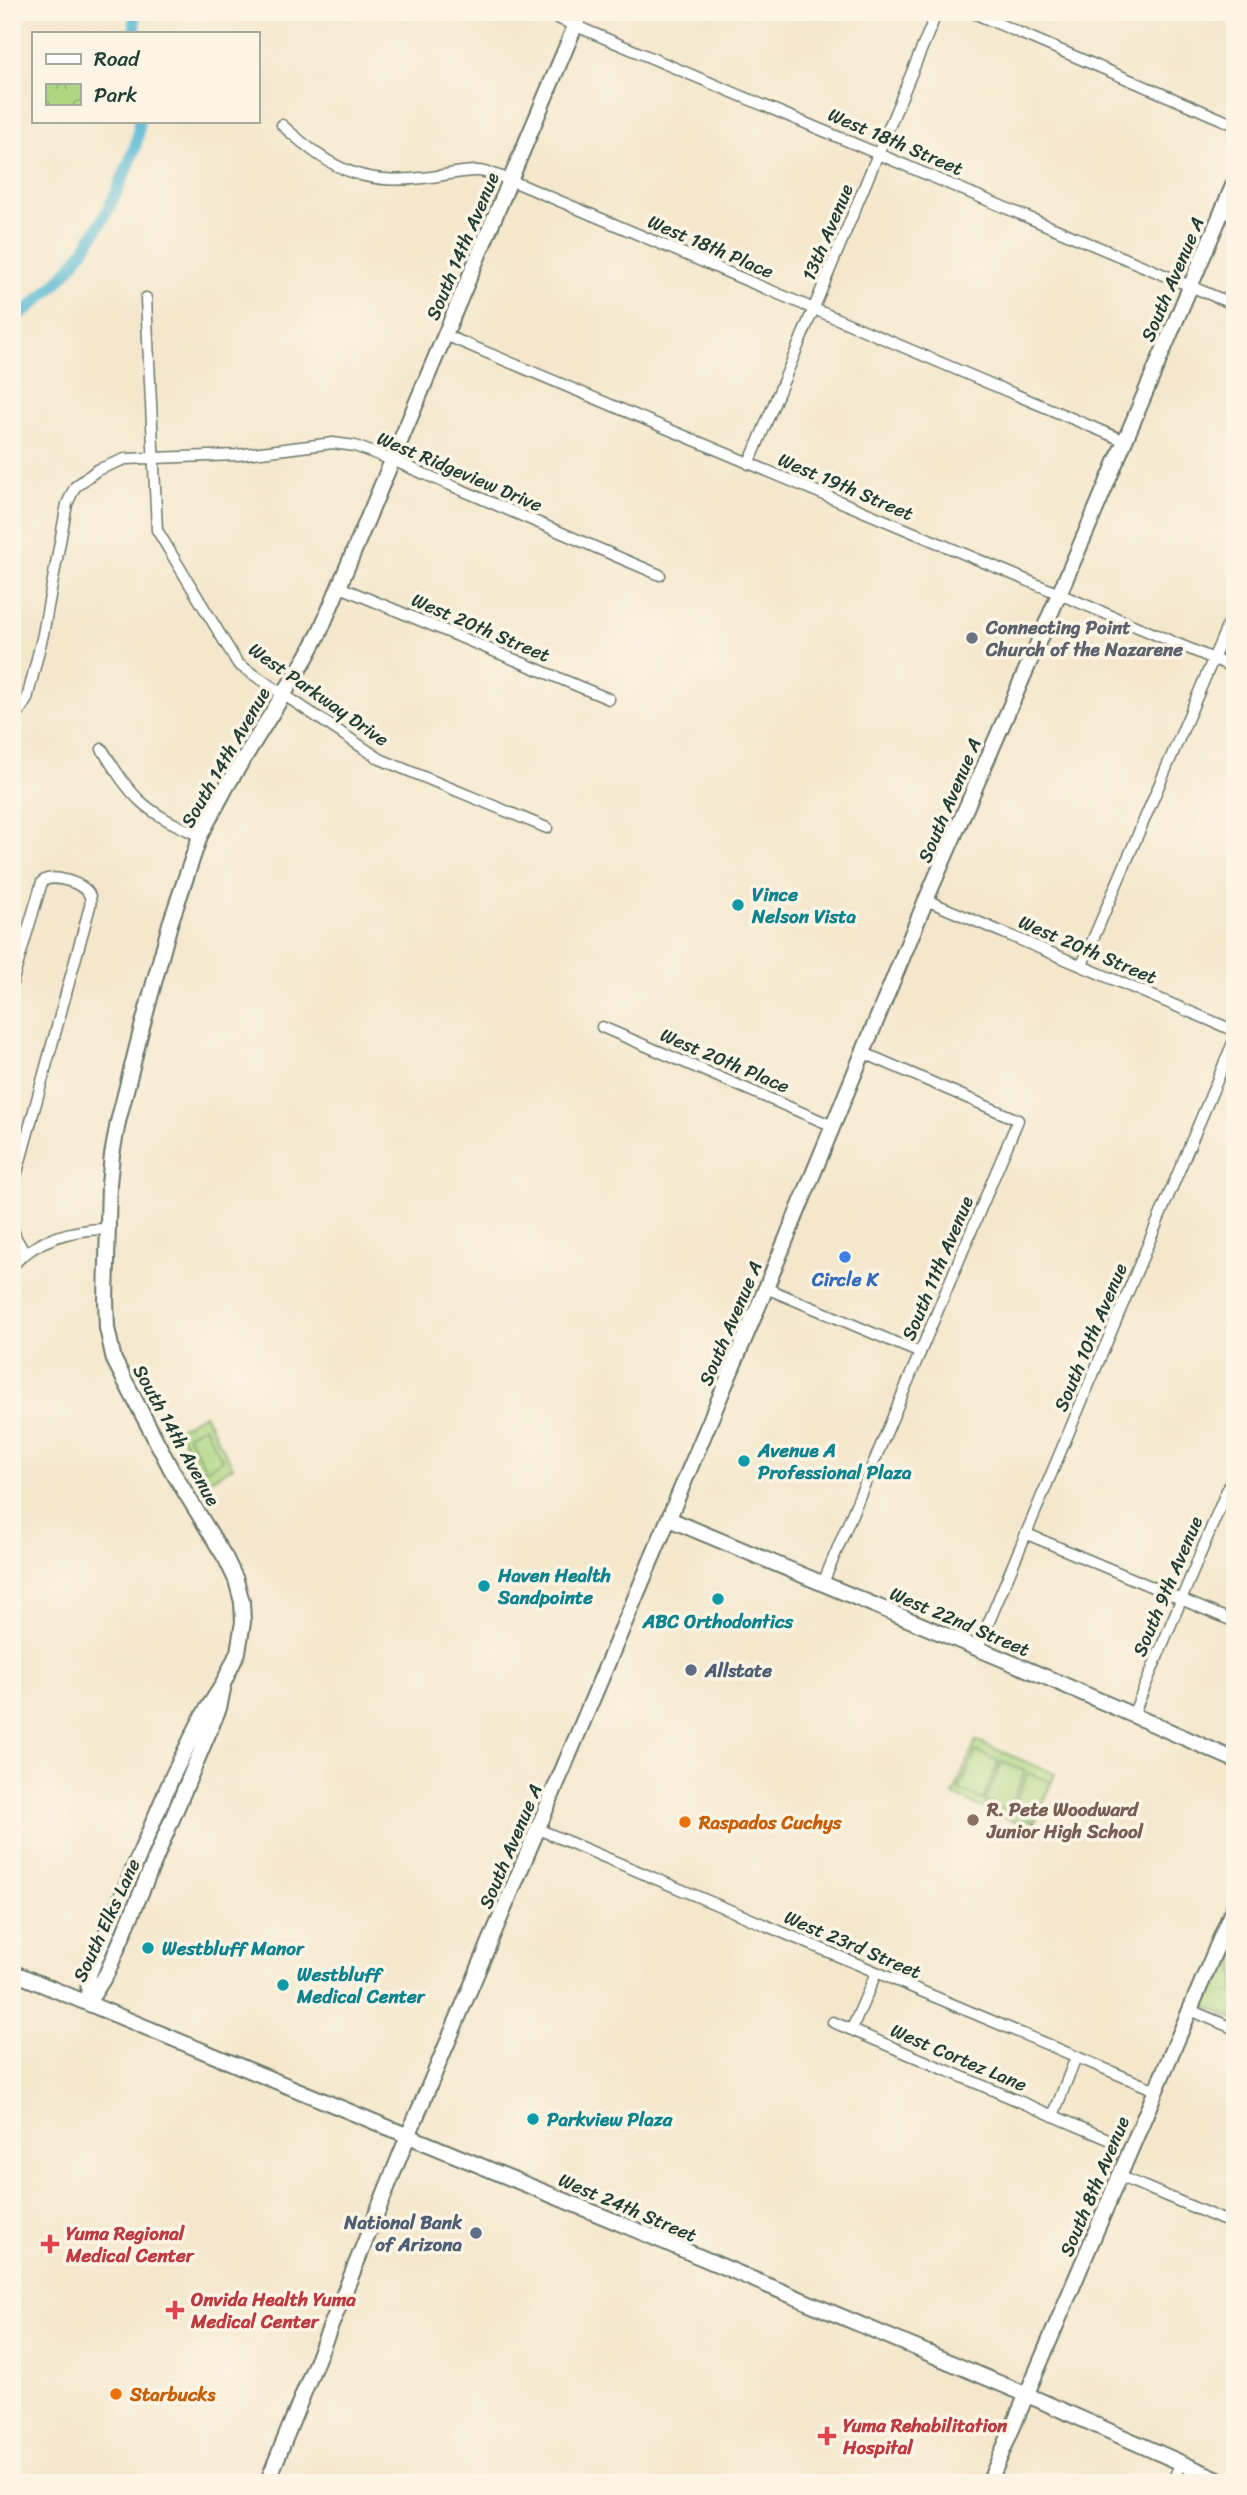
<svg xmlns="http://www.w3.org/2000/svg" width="1247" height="2495" font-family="Sriracha,sans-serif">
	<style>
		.park { fill: url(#park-crowns); stroke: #668a5c; stroke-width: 2 }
		.garden { fill: #add783; stroke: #668a5c; stroke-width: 2 }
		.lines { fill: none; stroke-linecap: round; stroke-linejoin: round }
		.canal { stroke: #56b9d4; stroke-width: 12 }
		.street-casing { stroke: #6a7869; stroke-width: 13 }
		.secondary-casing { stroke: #6a7869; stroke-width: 18 }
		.street { stroke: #fff; stroke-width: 10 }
		.secondary { stroke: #fff; stroke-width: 14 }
		.worship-dot { fill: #6b7280; stroke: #fcf5e5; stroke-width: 2.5 }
		.culture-dot { fill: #0f9aa8; stroke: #fcf5e5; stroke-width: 2.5 }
		.shop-dot { fill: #3f7fe0; stroke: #fcf5e5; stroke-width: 2.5 }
		.service-dot { fill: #5c6f8a; stroke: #fcf5e5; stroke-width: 2.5 }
		.education-dot { fill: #8d6e63; stroke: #fcf5e5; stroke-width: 2.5 }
		.food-dot { fill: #e8710a; stroke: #fcf5e5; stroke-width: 2.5 }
		.health-dot { fill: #e0444e; stroke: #fcf5e5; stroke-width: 2.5 }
		.labels { text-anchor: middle; stroke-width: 7; stroke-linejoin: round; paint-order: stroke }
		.street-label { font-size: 19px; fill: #1f3d34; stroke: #fcf5e5 }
		.worship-label { font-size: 19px; font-weight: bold; fill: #5b616d; stroke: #fcf5e5; text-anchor: start }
		.culture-label { font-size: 19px; font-weight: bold; fill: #0d838f; stroke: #fcf5e5; text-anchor: start }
		.shop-label { font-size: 19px; font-weight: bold; fill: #366cbe; stroke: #fcf5e5 }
		.service-label { font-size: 19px; font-weight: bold; fill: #4e5e75; stroke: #fcf5e5; text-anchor: start }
		.education-label { font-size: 19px; font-weight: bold; fill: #785e54; stroke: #fcf5e5; text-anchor: start }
		.food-label { font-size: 19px; font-weight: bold; fill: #c56008; stroke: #fcf5e5; text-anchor: start }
		.health-label { font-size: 19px; font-weight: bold; fill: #be3a42; stroke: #fcf5e5; text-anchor: start }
	</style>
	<defs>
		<pattern id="park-crowns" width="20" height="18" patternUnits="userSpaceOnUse" patternTransform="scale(1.75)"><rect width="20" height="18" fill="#add783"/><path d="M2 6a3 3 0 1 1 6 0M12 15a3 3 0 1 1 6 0" fill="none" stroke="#94b972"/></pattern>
	</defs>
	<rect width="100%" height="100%" fill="#fcf5e5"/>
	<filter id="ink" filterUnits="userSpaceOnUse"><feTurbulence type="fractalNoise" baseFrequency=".0143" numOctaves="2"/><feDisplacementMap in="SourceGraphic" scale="14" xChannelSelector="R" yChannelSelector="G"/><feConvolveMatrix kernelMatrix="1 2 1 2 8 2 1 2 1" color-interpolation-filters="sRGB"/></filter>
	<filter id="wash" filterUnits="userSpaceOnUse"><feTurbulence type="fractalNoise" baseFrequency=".00686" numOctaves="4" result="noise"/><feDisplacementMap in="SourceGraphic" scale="28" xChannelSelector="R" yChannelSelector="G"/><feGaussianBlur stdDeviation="1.57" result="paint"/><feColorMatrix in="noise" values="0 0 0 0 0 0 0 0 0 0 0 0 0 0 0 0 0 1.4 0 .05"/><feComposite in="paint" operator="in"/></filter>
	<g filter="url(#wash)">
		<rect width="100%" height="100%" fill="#f4e7cc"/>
		<!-- park -->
		<g class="park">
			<path d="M204,1414L233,1467L206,1482L177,1429Z"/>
			<path d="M976,1741L1055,1774L1032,1829L953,1795Z"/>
			<path d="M1235,1929V2019L1203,2005Z"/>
		</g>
		<!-- garden -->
		<g class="garden">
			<path d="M204,1426L222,1460L206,1469L187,1435Z"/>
			<path d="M976,1751L999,1761L983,1800L959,1790Z"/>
			<path d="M1002,1762L1025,1771L1008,1811L985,1801Z"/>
			<path d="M1028,1773L1051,1782L1034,1822L1011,1812Z"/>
		</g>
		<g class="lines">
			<!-- canal -->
			<g class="canal">
				<path d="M134,12L135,33"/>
				<path d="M12,320C64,286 100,233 123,177C131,159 139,141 139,121"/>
			</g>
		</g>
	</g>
	<g filter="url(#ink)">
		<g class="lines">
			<defs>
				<g id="street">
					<path d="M543,12L1235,305"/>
					<path d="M971,12L1235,125"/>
					<path d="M282,125C335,173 366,187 438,176C475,170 474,167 510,180L1125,441"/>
					<path d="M146,298L157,530L238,664L380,759L547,828"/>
					<path d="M445,335L1235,668"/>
					<path d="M749,464L937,12"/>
					<path d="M340,587L609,699"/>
					<path d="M12,723L27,699L43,634L67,504L75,487L97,470L125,459L237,455L333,443L355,446L392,460L660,575"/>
					<path d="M102,749C134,801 144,811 200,836"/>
					<path d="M926,900L1235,1031"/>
					<path d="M1082,965L1235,608"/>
					<path d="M12,983L42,882C52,873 83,883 89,894C91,898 91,901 90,906L16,1176L12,1196"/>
					<path d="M602,1027L833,1126"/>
					<path d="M12,1226L16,1238L24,1252"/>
					<path d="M12,1266C36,1239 72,1229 107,1229"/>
					<path d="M766,1288L920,1353"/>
					<path d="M1027,1534L1235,1622"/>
					<path d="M823,1583L1018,1120L864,1053"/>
					<path d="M977,1650L1235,1038"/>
					<path d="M1133,1715L1235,1471"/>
					<path d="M538,1829L1155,2090"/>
					<path d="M1190,2010L1235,2029"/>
					<path d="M833,2022L1108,2139"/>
					<path d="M852,2029L876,1973"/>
					<path d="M1053,2116L1076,2057"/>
					<path d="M1119,2176L1235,2225"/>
					<path d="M1172,2483L1181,2462"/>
				</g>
				<g id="secondary">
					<path d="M669,1519L1055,1681L1235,1760"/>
					<path d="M12,1972L648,2235L1025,2394L1227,2483"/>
					<path d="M88,2003L89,1974L173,1775L202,1717L223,1684L238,1652L243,1622L242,1602L236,1580L226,1559L171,1469L114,1360L107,1328L106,1300L109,1184L112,1155L118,1122L141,1031L170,924L200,836L228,784L306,658L319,634L581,12"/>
					<path d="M88,2003L107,1973L219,1708L223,1689"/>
					<path d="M267,2483L408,2136L766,1288L926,900L1093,516L1235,181"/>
					<path d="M989,2483L1235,1904"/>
				</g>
			</defs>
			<!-- street casing -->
			<use href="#street" class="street-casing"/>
			<!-- secondary casing -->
			<use href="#secondary" class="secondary-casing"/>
			<!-- street -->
			<use href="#street" class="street"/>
			<!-- secondary -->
			<use href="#secondary" class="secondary"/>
		</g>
	</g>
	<!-- markers -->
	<circle class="worship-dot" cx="972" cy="638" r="7"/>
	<g class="culture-dot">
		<circle cx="738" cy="905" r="7"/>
		<circle cx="744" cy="1461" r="7"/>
		<circle cx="484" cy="1586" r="7"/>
		<circle cx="718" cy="1599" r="7"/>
		<circle cx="148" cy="1948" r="7"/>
		<circle cx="283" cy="1985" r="7"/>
		<circle cx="533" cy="2119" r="7"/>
	</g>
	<circle class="shop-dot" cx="845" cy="1257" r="7"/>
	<g class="service-dot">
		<circle cx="691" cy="1670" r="7"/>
		<circle cx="476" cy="2233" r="7"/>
	</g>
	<circle class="education-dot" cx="973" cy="1820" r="7"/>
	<g class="food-dot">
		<circle cx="685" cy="1822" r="7"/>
		<circle cx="116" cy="2394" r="7"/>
	</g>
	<g class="health-dot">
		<path d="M46.5 2233.5h7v7h7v7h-7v7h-7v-7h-7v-7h7z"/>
		<path d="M171.5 2299.5h7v7h7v7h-7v7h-7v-7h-7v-7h7z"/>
		<path d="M823.5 2425.5h7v7h7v7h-7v7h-7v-7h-7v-7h7z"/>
	</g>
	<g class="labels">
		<!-- street labels -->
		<g class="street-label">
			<text transform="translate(896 141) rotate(23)" y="7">West 18th Street</text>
			<text transform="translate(827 232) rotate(-67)" y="7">13th Avenue</text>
			<text transform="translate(462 246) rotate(-67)" y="7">South 14th Avenue</text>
			<text transform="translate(711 246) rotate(23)" y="7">West 18th Place</text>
			<text transform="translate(1172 279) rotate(-67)" y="7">South Avenue A</text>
			<text transform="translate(460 471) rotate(23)" y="7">West Ridgeview Drive</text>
			<text transform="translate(846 486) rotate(23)" y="7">West 19th Street</text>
			<text transform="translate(481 627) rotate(23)" y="7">West 20th Street</text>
			<text transform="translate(319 694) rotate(35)" y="7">West Parkway Drive</text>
			<text transform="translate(225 757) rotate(-60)" y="7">South 14th Avenue</text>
			<text transform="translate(949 800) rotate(-67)" y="7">South Avenue A</text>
			<text transform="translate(1088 949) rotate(23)" y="7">West 20th Street</text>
			<text transform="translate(725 1060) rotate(23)" y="7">West 20th Place</text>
			<text transform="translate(937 1268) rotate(-67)" y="7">South 11th Avenue</text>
			<text transform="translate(730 1323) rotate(-67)" y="7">South Avenue A</text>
			<text transform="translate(1090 1337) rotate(-67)" y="7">South 10th Avenue</text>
			<text transform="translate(177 1435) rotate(61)" y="7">South 14th Avenue</text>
			<text transform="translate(1167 1586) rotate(-67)" y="7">South 9th Avenue</text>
			<text transform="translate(960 1621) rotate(23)" y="7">West 22nd Street</text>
			<text transform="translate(510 1846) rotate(-67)" y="7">South Avenue A</text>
			<text transform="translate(106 1920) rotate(-65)" y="7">South Elks Lane</text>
			<text transform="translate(853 1944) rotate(23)" y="7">West 23rd Street</text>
			<text transform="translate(959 2057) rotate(23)" y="7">West Cortez Lane</text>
			<text transform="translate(1094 2186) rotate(-67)" y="7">South 8th Avenue</text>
			<text transform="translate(628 2207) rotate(23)" y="7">West 24th Street</text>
		</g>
		<!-- worship labels -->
		<g class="worship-label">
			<text x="986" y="634">Connecting Point<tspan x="986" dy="22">Church of the Nazarene</tspan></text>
		</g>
		<!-- culture labels -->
		<g class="culture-label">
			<text x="752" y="901">Vince<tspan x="752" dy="22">Nelson Vista</tspan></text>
			<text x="758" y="1457">Avenue A<tspan x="758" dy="22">Professional Plaza</tspan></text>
			<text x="498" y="1582">Haven Health<tspan x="498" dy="22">Sandpointe</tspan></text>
			<text x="718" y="1628" text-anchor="middle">ABC Orthodontics</text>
			<text x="162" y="1955">Westbluff Manor</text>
			<text x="297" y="1981">Westbluff<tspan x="297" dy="22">Medical Center</tspan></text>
			<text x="547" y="2126">Parkview Plaza</text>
		</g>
		<!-- shop labels -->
		<g class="shop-label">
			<text x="845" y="1286">Circle K</text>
		</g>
		<!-- service labels -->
		<g class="service-label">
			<text x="705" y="1677">Allstate</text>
			<text x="462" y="2229" text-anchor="end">National Bank<tspan x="462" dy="22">of Arizona</tspan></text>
		</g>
		<!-- education labels -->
		<g class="education-label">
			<text x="987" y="1816">R. Pete Woodward<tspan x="987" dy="22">Junior High School</tspan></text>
		</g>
		<!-- food labels -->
		<g class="food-label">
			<text x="699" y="1829">Raspados Cuchys</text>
			<text x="130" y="2401">Starbucks</text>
		</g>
		<!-- health labels -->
		<g class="health-label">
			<text x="66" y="2240">Yuma Regional<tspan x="66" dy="22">Medical Center</tspan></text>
			<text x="191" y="2306">Onvida Health Yuma<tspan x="191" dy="22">Medical Center</tspan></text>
			<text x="843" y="2432">Yuma Rehabilitation<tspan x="843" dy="22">Hospital</tspan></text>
		</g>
	</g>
	<!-- margin -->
	<rect width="1247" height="2495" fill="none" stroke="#fcf5e5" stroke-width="42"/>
	<!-- legend -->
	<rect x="32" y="32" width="228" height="91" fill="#fcf5e5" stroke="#a4ab9e" stroke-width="2"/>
	<rect x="46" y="54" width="35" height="10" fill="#ffffff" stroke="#a4ab9e" stroke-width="2"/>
	<text x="94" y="66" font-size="21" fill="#1f3d34">Road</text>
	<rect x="46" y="84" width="35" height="21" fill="url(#park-crowns)" stroke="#a4ab9e" stroke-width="2"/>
	<text x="94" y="102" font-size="21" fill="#1f3d34">Park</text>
</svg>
